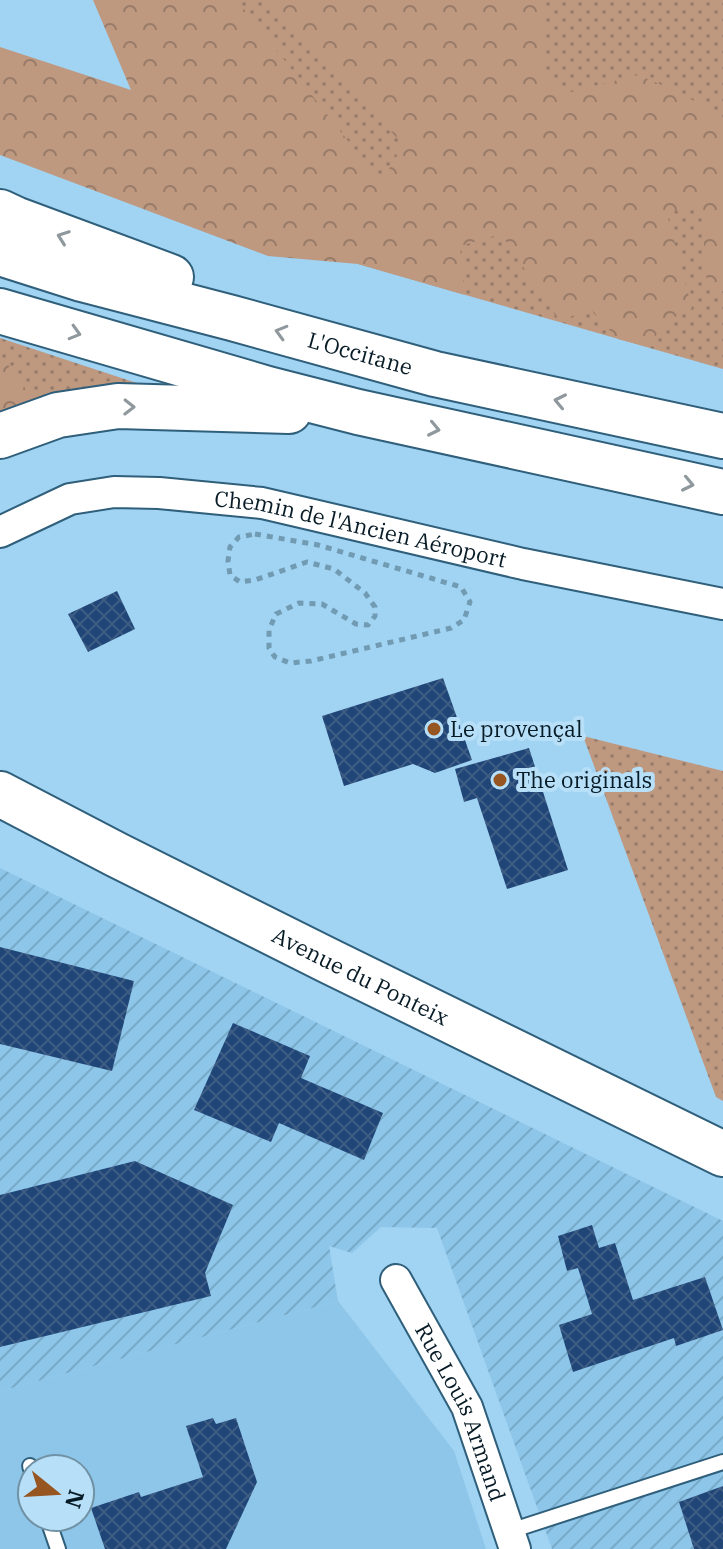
<svg xmlns="http://www.w3.org/2000/svg" width="723" height="1549" font-family="'IBM Plex Serif',serif">
	<style>
		.built { fill: #8dc6e9; fill-rule: evenodd }
		.industrial { fill: url(#industrial-furrows) }
		.grass { fill: url(#grass-dots) }
		.forest { fill: url(#forest-crowns) }
		.building { fill: url(#building-cross-hatch) }
		.lines { fill: none; stroke-linecap: round; stroke-linejoin: round }
		.service-casing { stroke: #2f5f7a; stroke-width: 18 }
		.minor-casing { stroke: #2f5f7a; stroke-width: 34 }
		.primary-casing { stroke: #2f5f7a; stroke-width: 48 }
		.motorway-casing { stroke: #2f5f7a; stroke-width: 48 }
		.path { stroke: #719ab3; stroke-width: 5; stroke-dasharray: 6 6; stroke-linecap: butt }
		.service { stroke: #fff; stroke-width: 14 }
		.minor { stroke: #fff; stroke-width: 30 }
		.primary { stroke: #fff; stroke-width: 44 }
		.motorway { stroke: #fff; stroke-width: 44 }
		.oneway { stroke: #8f989d }
		.poi-dot { fill: #965521; stroke: #b7dff8; stroke-width: 3 }
		.labels { text-anchor: middle; stroke-width: 8; stroke-linejoin: round; paint-order: stroke }
		.street-label { font-size: 22px; fill: #071b26; stroke: #b7dff8 }
		.poi-label { font-size: 22px; fill: #071b26; stroke: #b7dff8; text-anchor: start }
	</style>
	<defs>
		<pattern id="industrial-furrows" width="10" height="10" patternUnits="userSpaceOnUse" patternTransform="scale(2)"><rect width="10" height="10" fill="#8dc6e9"/><path d="M-1 1l2-2M0 10L10 0M9 11l2-2" fill="none" stroke="#78aac8"/></pattern>
		<pattern id="grass-dots" width="8" height="8" patternUnits="userSpaceOnUse" patternTransform="scale(2)"><rect width="8" height="8" fill="#be987f"/><path d="M2 2h.1M6 6h.1" fill="none" stroke="#987b68" stroke-width="1.8" stroke-linecap="round"/></pattern>
		<pattern id="forest-crowns" width="20" height="18" patternUnits="userSpaceOnUse" patternTransform="scale(2)"><rect width="20" height="18" fill="#be987f"/><path d="M2 6a3 3 0 1 1 6 0M12 15a3 3 0 1 1 6 0" fill="none" stroke="#987b68"/></pattern>
		<pattern id="building-cross-hatch" width="8" height="8" patternUnits="userSpaceOnUse" patternTransform="scale(2)"><rect width="8" height="8" fill="#204677"/><path d="M0 0l8 8M0 8l8-8" fill="none" stroke="#3e5d85"/></pattern>
	</defs>
	<rect width="100%" height="100%" fill="#a1d3f2"/>
	<!-- built -->
	<path class="built" d="M338,1301L454,1451L486,1549H0V1391ZM32,1469H80V1517H32Z"/>
	<!-- industrial -->
	<path class="industrial" d="M0,868L723,1221V1549H552L437,1228L381,1227L352,1253L329,1246L338,1301L0,1391Z"/>
	<!-- grass -->
	<g class="grass">
		<path d="M215,0H723V369L358,264Z"/>
		<path d="M0,338L167,393L34,400L0,416Z"/>
		<path d="M583,736L723,771V1101L716,1097Z"/>
	</g>
	<!-- forest -->
	<g class="forest">
		<path d="M93,0H237L381,183L403,145L325,56L269,0H543L542,73L567,93L638,75L681,93L723,119V291L707,281L701,210H666L692,308L665,322L648,347L618,339L589,308L560,322L501,234L460,246L465,295L358,264L268,256L0,155V47L131,90Z"/>
		<path d="M0,354L34,400L0,416Z"/>
	</g>
	<!-- building -->
	<g class="building">
		<path d="M117,591L135,629L88,652L68,614Z"/>
		<path d="M443,678L472,760L435,773L413,764L344,786L322,716Z"/>
		<path d="M529,748L568,870L507,889L477,798L464,802L455,769Z"/>
		<path d="M0,947L134,981L112,1071L0,1044Z"/>
		<path d="M233,1023L310,1056L301,1078L383,1113L364,1160L279,1123L271,1142L194,1110Z"/>
		<path d="M135,1161L233,1205L205,1273L211,1296L0,1347V1195Z"/>
		<path d="M592,1225L599,1248L615,1243L633,1300L705,1277L723,1330L676,1346L674,1338L573,1372L559,1325L592,1314L578,1268L567,1271L558,1236Z"/>
		<path d="M213,1418L216,1424L236,1418L257,1482L226,1549H105L91,1508L139,1492L141,1497L203,1477L186,1426Z"/>
		<path d="M723,1486V1549H694L679,1502Z"/>
	</g>
	<g class="lines">
		<defs>
			<g id="service">
				<path d="M30,1466L32,1472"/>
				<path d="M47,1517L58,1549"/>
				<path d="M510,1531L723,1462"/>
			</g>
			<g id="minor">
				<path id="s1" d="M0,532L70,499L114,492L159,493L262,503L523,564L723,604"/>
				<path id="s2" d="M396,1280L467,1407L515,1549"/>
			</g>
			<g id="primary">
				<path id="s3" d="M0,794L117,855L329,961L723,1154"/>
			</g>
			<g id="motorway">
				<path d="M0,212L15,219L171,277"/>
				<path id="s4" d="M0,253L82,279L232,318L435,374L723,436"/>
				<path d="M0,311L268,389L358,412L723,492"/>
				<path d="M0,436L58,415L118,406L289,411"/>
			</g>
		</defs>
		<!-- service casing -->
		<use href="#service" class="service-casing"/>
		<!-- minor casing -->
		<use href="#minor" class="minor-casing"/>
		<!-- primary casing -->
		<use href="#primary" class="primary-casing"/>
		<!-- motorway casing -->
		<use href="#motorway" class="motorway-casing"/>
		<!-- path -->
		<path class="path" d="M255,534L318,545L461,587L470,602L464,620L451,628L311,661L290,663L275,657L269,648V630L276,614L299,603L322,604L356,624L368,625L375,616V607L365,593L334,569L307,562L255,580L240,582L230,575L228,561L230,547L239,537Z"/>
		<!-- service -->
		<use href="#service" class="service"/>
		<!-- minor -->
		<use href="#minor" class="minor"/>
		<!-- primary -->
		<use href="#primary" class="primary"/>
		<!-- motorway -->
		<use href="#motorway" class="motorway"/>
	</g>
	<!-- one-way arrows -->
	<defs><path id="oneway-chevron" d="M-2-3.5L2.5 0L-2 3.5" fill="none" stroke-width="1.6" stroke-linecap="round" stroke-linejoin="round" transform="scale(2)"/></defs>
	<g class="oneway">
		<use href="#oneway-chevron" transform="translate(63 237) rotate(-160)"/>
		<use href="#oneway-chevron" transform="translate(281 332) rotate(-164)"/>
		<use href="#oneway-chevron" transform="translate(75 333) rotate(16)"/>
		<use href="#oneway-chevron" transform="translate(560 401) rotate(-168)"/>
		<use href="#oneway-chevron" transform="translate(129 407) rotate(1)"/>
		<use href="#oneway-chevron" transform="translate(434 429) rotate(12)"/>
		<use href="#oneway-chevron" transform="translate(688 484) rotate(12)"/>
	</g>
	<!-- markers -->
	<g class="poi-dot">
		<circle cx="434" cy="729" r="8"/>
		<circle cx="500" cy="780" r="8"/>
	</g>
	<g class="labels">
		<!-- street labels -->
		<g class="street-label">
			<text dy="8" stroke="none"><textPath href="#s4" startOffset="374">L'Occitane</textPath></text>
			<text dy="8" stroke="none"><textPath href="#s1" startOffset="372">Chemin de l'Ancien Aéroport</textPath></text>
			<text dy="8" stroke="none"><textPath href="#s3" startOffset="404">Avenue du Ponteix</textPath></text>
			<text dy="8" stroke="none"><textPath href="#s2" startOffset="148">Rue Louis Armand</textPath></text>
		</g>
		<!-- poi labels -->
		<g class="poi-label">
			<text x="450" y="737">Le provençal</text>
			<text x="516" y="788">The originals</text>
		</g>
	</g>
	<!-- north arrow -->
	<g transform="translate(56 1493) rotate(108)"><circle r="38" fill="#b7dff8" stroke="#7191a4" stroke-width="2"/>
	<path d="M0-6L14 30L0 20L-14 30Z" fill="#965521"/>
	<text y="-12" font-size="22" font-weight="bold" text-anchor="middle" fill="#071b26">N</text>
	</g>
</svg>
